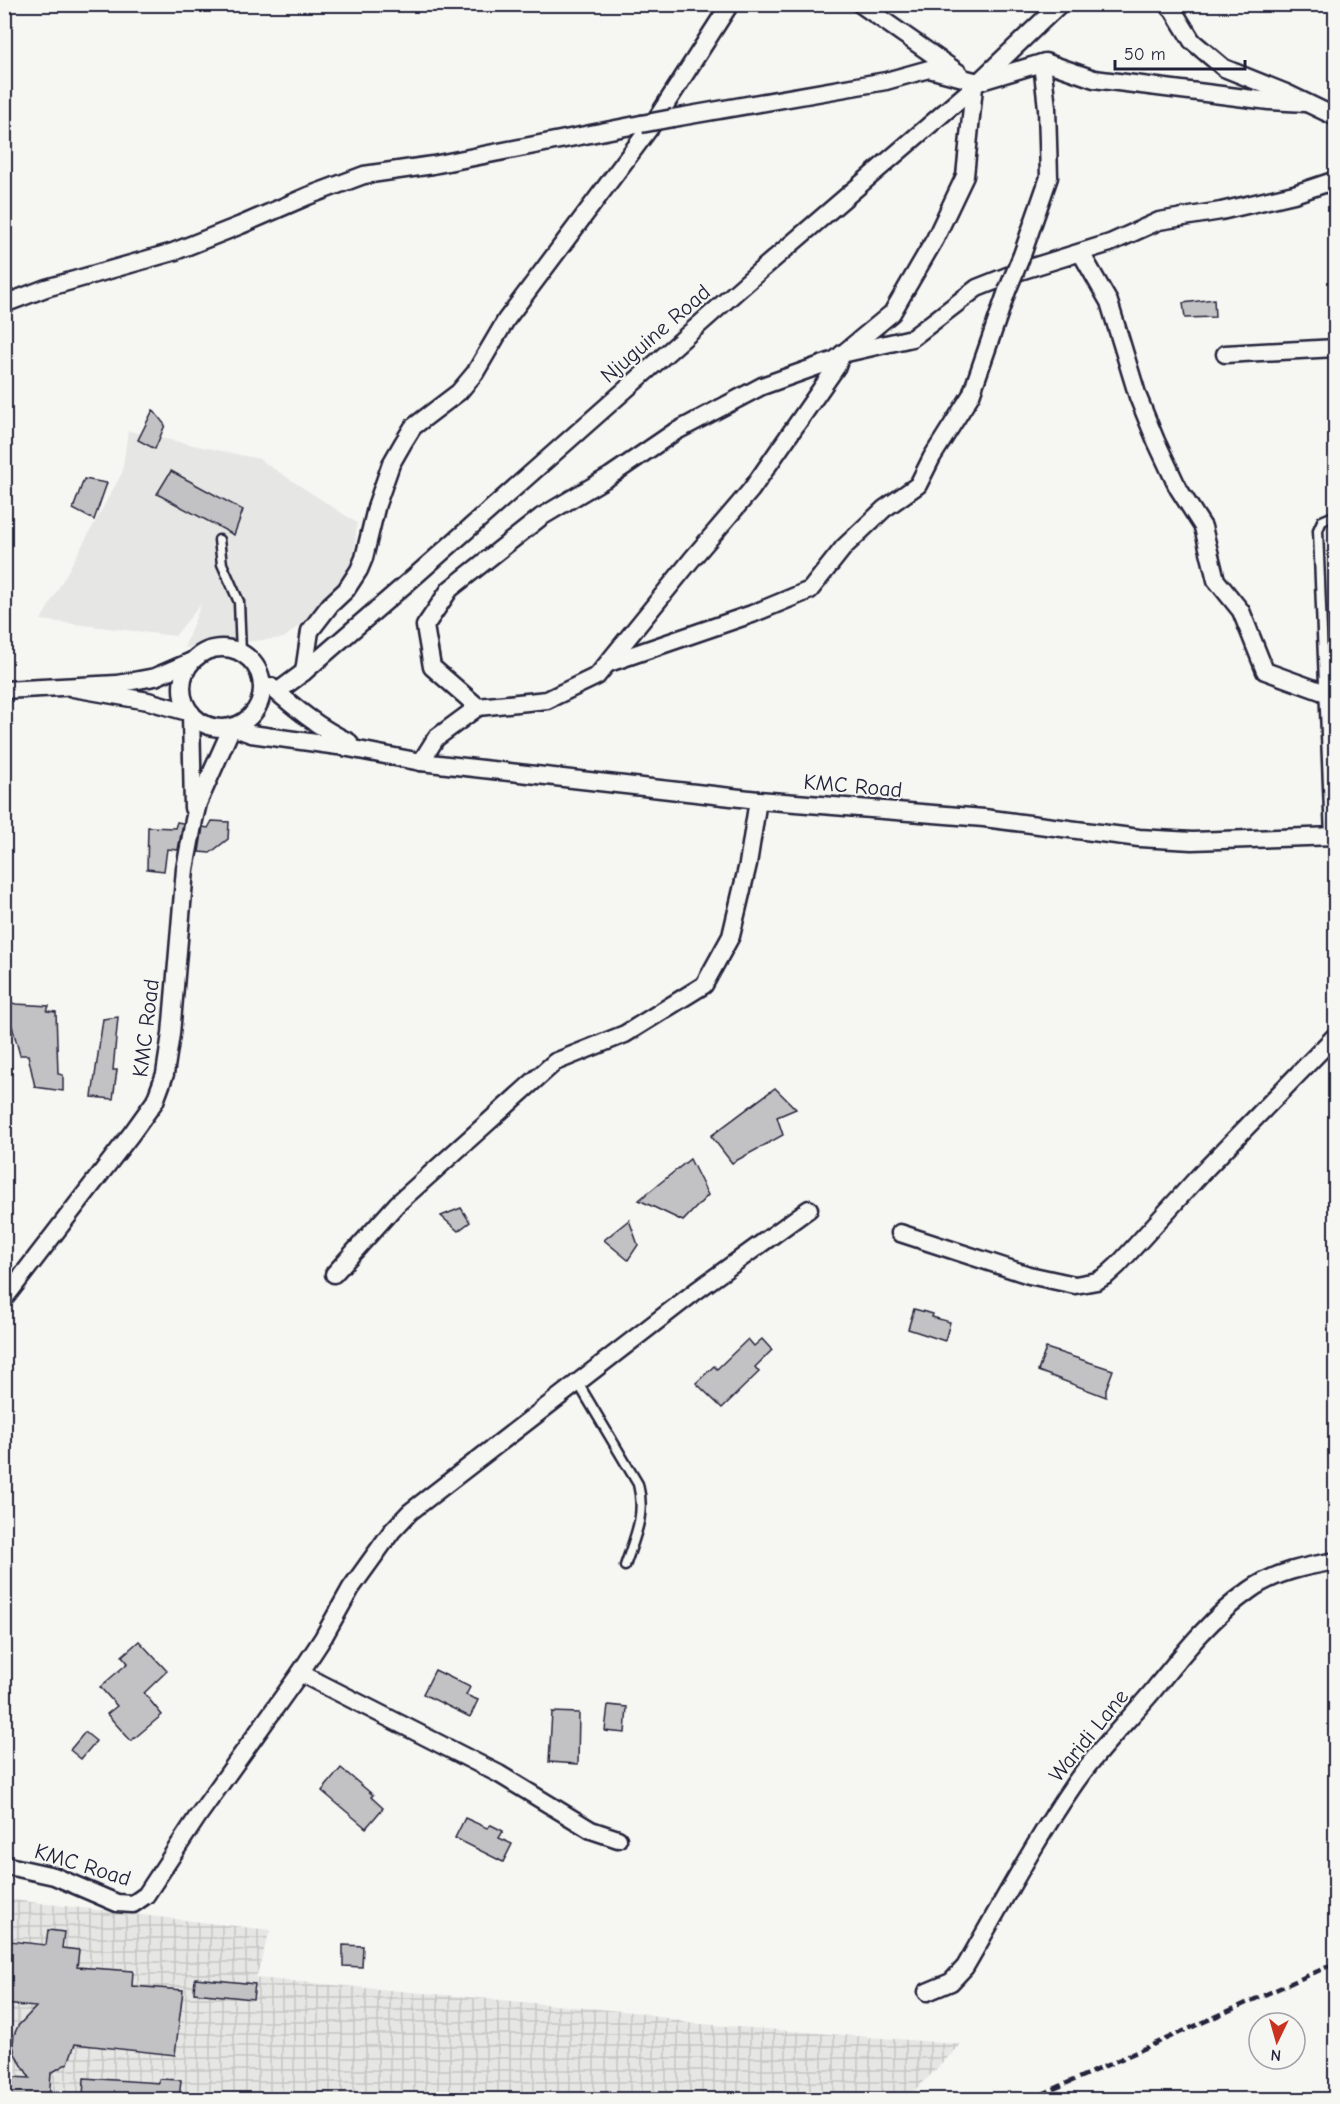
<svg xmlns="http://www.w3.org/2000/svg" width="1340" height="2104" font-family="'Comic Neue',sans-serif">
	<style>
		.built { fill: #e6e6e4 }
		.industrial { fill: url(#industrial-grid) }
		.building { fill: #c2c2c4; stroke: #22223b; stroke-width: 1.5 }
		.lines { fill: none; stroke-linecap: round; stroke-linejoin: round }
		.lane-casing { stroke: #22223b; stroke-width: 13 }
		.street-casing { stroke: #22223b; stroke-width: 21 }
		.lane { stroke: #f6f6f2; stroke-width: 8 }
		.street { stroke: #f6f6f2; stroke-width: 16 }
		.rail { stroke: #22223b; stroke-width: 4.5; stroke-dasharray: 9 4.5; stroke-linecap: butt }
		.street-bridge-casing { stroke: #22223b; stroke-width: 21; stroke-linecap: butt }
		.street-bridge { stroke: #f6f6f2; stroke-width: 16 }
		.labels { text-anchor: middle; stroke-width: 4.5; stroke-linejoin: round; paint-order: stroke }
		.street-label { font-size: 22px; fill: #22223b; stroke: #f6f6f2 }
	</style>
	<defs>
		<pattern id="industrial-grid" width="8" height="8" patternUnits="userSpaceOnUse" patternTransform="scale(1.5)"><rect width="8" height="8" fill="#e6e6e4"/><path d="M0 4h8M4 0v8" fill="none" stroke="#c5c5c4"/></pattern>
	</defs>
	<rect width="100%" height="100%" fill="#f6f6f2"/>
	<filter id="ink" filterUnits="userSpaceOnUse"><feTurbulence type="fractalNoise" baseFrequency=".0167" numOctaves="2"/><feDisplacementMap in="SourceGraphic" scale="12" xChannelSelector="R" yChannelSelector="G"/><feConvolveMatrix kernelMatrix="1 2 1 2 8 2 1 2 1" color-interpolation-filters="sRGB"/></filter>
	<g filter="url(#ink)">
		<!-- built -->
		<path class="built" d="M128,431L259,459L357,523L351,582L284,638L184,648L201,604L175,636L41,620L122,473Z"/>
		<!-- industrial -->
		<path class="industrial" d="M5,1899L270,1930L256,1978L643,2013L688,2023L961,2044L907,2099L5,2100Z"/>
		<!-- building -->
		<g class="building">
			<path d="M1214,299L1215,317L1185,318L1183,303Z"/>
			<path d="M153,410L165,425L155,449L138,440Z"/>
			<path d="M171,471L243,510L234,535L157,494Z"/>
			<path d="M84,479L107,483L94,520L73,509Z"/>
			<path d="M212,821L229,822L228,839L210,853L199,852L203,827L208,828Z"/>
			<path d="M177,822L183,823L178,850L167,849L164,871L147,869L148,827L175,828Z"/>
			<path d="M4,1001L16,1004L49,1006L47,1011L56,1012L58,1074L63,1075V1091L35,1087L28,1055H20L12,1026H4Z"/>
			<path d="M118,1017L113,1070H117L113,1099L92,1097L103,1019Z"/>
			<path d="M775,1088L796,1109L777,1117L783,1135L732,1163L711,1136Z"/>
			<path d="M690,1159L708,1195L683,1221L639,1200Z"/>
			<path d="M461,1208L470,1222L458,1231L441,1216Z"/>
			<path d="M629,1220L638,1245L628,1260L604,1240Z"/>
			<path d="M914,1309L933,1314L932,1317L950,1322L945,1341L908,1329Z"/>
			<path d="M748,1339L754,1346L762,1339L772,1350L755,1367L759,1372L722,1408L696,1383L714,1366L717,1369Z"/>
			<path d="M1046,1348L1113,1370L1106,1389V1397L1038,1371Z"/>
			<path d="M139,1641L167,1671L144,1693L162,1715L131,1741L107,1714L117,1706L100,1687L128,1663L122,1656Z"/>
			<path d="M435,1670L470,1687L466,1695L478,1700L470,1717L423,1694Z"/>
			<path d="M608,1705L627,1707L625,1733L605,1731Z"/>
			<path d="M552,1712L579,1713L578,1764L549,1762Z"/>
			<path d="M85,1732L96,1741L81,1759L70,1750Z"/>
			<path d="M341,1768L373,1795L371,1797L383,1808L366,1828L322,1791Z"/>
			<path d="M465,1818L487,1828L491,1825L503,1831L499,1838L512,1844L503,1862L455,1838Z"/>
			<path d="M48,1930L64,1932L62,1948L79,1950L77,1967L133,1971L132,1986L183,1990L175,2055L75,2044L68,2063L51,2073L49,2100H4V2081H10L11,2077L30,2078L15,2054L13,2045L14,2035L18,2026L36,2007L4,2004L10,1941L46,1945Z"/>
			<path d="M343,1945L363,1946L362,1967L343,1966Z"/>
			<path d="M195,1978L255,1984L253,1999L194,1993Z"/>
			<path d="M84,2078L159,2083V2079L181,2080L179,2100L83,2098Z"/>
		</g>
		<g class="lines">
			<defs>
				<g id="lane">
					<path d="M219,540L222,564L239,602L241,653"/>
					<path d="M1330,837L1318,530L1322,521L1336,515"/>
					<path d="M578,1383L638,1484C646,1515 635,1536 625,1566"/>
				</g>
				<g id="street">
					<path d="M860,4L959,73"/>
					<path d="M1167,4L1173,10L1192,41L1224,68L1286,93L1336,117"/>
					<path d="M673,118L886,81L929,69L978,82L1045,62L1094,79L1269,101L1306,103"/>
					<path d="M1081,253L1109,302L1138,397L1156,441L1178,488L1203,527L1216,580L1241,611L1265,671L1323,692"/>
					<path d="M1022,255L1049,177L1047,108L1042,63"/>
					<path d="M4,304L46,288L173,252L241,225L308,196L364,175L433,165L641,124"/>
					<path d="M1225,354L1336,348"/>
					<circle cx="222" cy="688" r="40"/>
					<path d="M609,663L752,614L810,590L844,547L884,509L918,485L932,457L971,395L1007,291"/>
					<path d="M304,672L310,631L330,605L346,590L359,570L364,558L377,504L391,464L403,443L413,427L459,392L475,373L506,320L655,121L730,4"/>
					<path d="M270,686C295,708 319,728 349,742"/>
					<path d="M73,688L148,701L191,713L193,808"/>
					<path d="M4,690L117,684L155,677L192,661"/>
					<path d="M277,692L304,672L414,577L754,276L968,92L1060,4"/>
					<path d="M478,707L547,700L597,676L692,559L751,490L837,366L842,354L912,338L977,288L1020,271L1110,243L1159,221L1221,211L1294,194L1336,180"/>
					<path d="M421,762L436,738L478,707L432,667L425,626L450,589L541,517L610,476L673,433L762,386L835,360L892,313L935,239L965,176L974,87"/>
					<path d="M900,1233L1029,1275L1075,1285L1097,1281L1107,1275L1118,1265L1200,1175L1336,1035"/>
					<path d="M334,1274L397,1204L555,1062L625,1034L704,985L731,936L748,864L758,800"/>
					<path d="M4,1299L132,1133L155,1101L165,1074L171,1034L185,869L194,820L198,803L232,727L251,734L338,746L421,762L758,800L984,818L1139,838L1192,841L1336,836"/>
					<path d="M300,1673L499,1774L591,1830L618,1839"/>
					<path d="M4,1865L54,1876L117,1903L133,1904L146,1895L198,1816L300,1673L323,1638L351,1588L392,1531L410,1512L696,1291L809,1209"/>
					<path d="M927,1992L951,1982L965,1967C1001,1905 1035,1841 1075,1783C1098,1750 1126,1723 1152,1692C1181,1656 1211,1617 1250,1590C1275,1572 1306,1566 1336,1561"/>
				</g>
			</defs>
			<!-- lane casing -->
			<use href="#lane" class="lane-casing"/>
			<!-- street casing -->
			<use href="#street" class="street-casing"/>
			<!-- lane -->
			<use href="#lane" class="lane"/>
			<!-- street -->
			<use href="#street" class="street"/>
			<!-- rail -->
			<path class="rail" d="M1029,2100L1336,1963"/>
			<defs>
				<g id="street-bridge">
					<path d="M641,124L673,118"/>
					<path d="M1007,291L1022,255"/>
				</g>
			</defs>
			<!-- street-bridge casing -->
			<use href="#street-bridge" class="street-bridge-casing"/>
			<!-- street-bridge -->
			<use href="#street-bridge" class="street-bridge"/>
		</g>
	</g>
	<g class="labels">
		<!-- street labels -->
		<g class="street-label">
			<text transform="translate(655 333) rotate(-41)" y="8">Njuguine Road</text>
			<text transform="translate(853 785) rotate(5)" y="8">KMC Road</text>
			<text transform="translate(145 1028) rotate(-83)" y="8">KMC Road</text>
			<text transform="translate(1088 1735) rotate(-51)" y="8">Waridi Lane</text>
			<text transform="translate(83 1864) rotate(17)" y="8">KMC Road</text>
		</g>
	</g>
	<!-- margin -->
	<rect width="1340" height="2104" fill="none" stroke="#f6f6f2" stroke-width="24"/>
	<rect x="12" y="12" width="1316" height="2080" fill="none" stroke="#22223b" stroke-width="2" filter="url(#ink)"/>
	<!-- north arrow -->
	<g transform="translate(1277 2041) rotate(185)"><circle r="28" fill="#f6f6f2" stroke="#a1a1a9" stroke-width="1.5"/>
	<path d="M0-4.5L10 22L0 15L-10 22Z" fill="#c8321e"/>
	<text y="-9" font-size="16" font-weight="bold" text-anchor="middle" fill="#22223b">N</text>
	</g>
	<!-- scale -->
	<path d="M1115 60v9h130v-9" fill="none" stroke="#22223b" stroke-width="3"/>
	<text x="1124" y="60" font-size="18" fill="#22223b" stroke="#f6f6f2" stroke-width="4.5" paint-order="stroke">50 m</text>
</svg>
